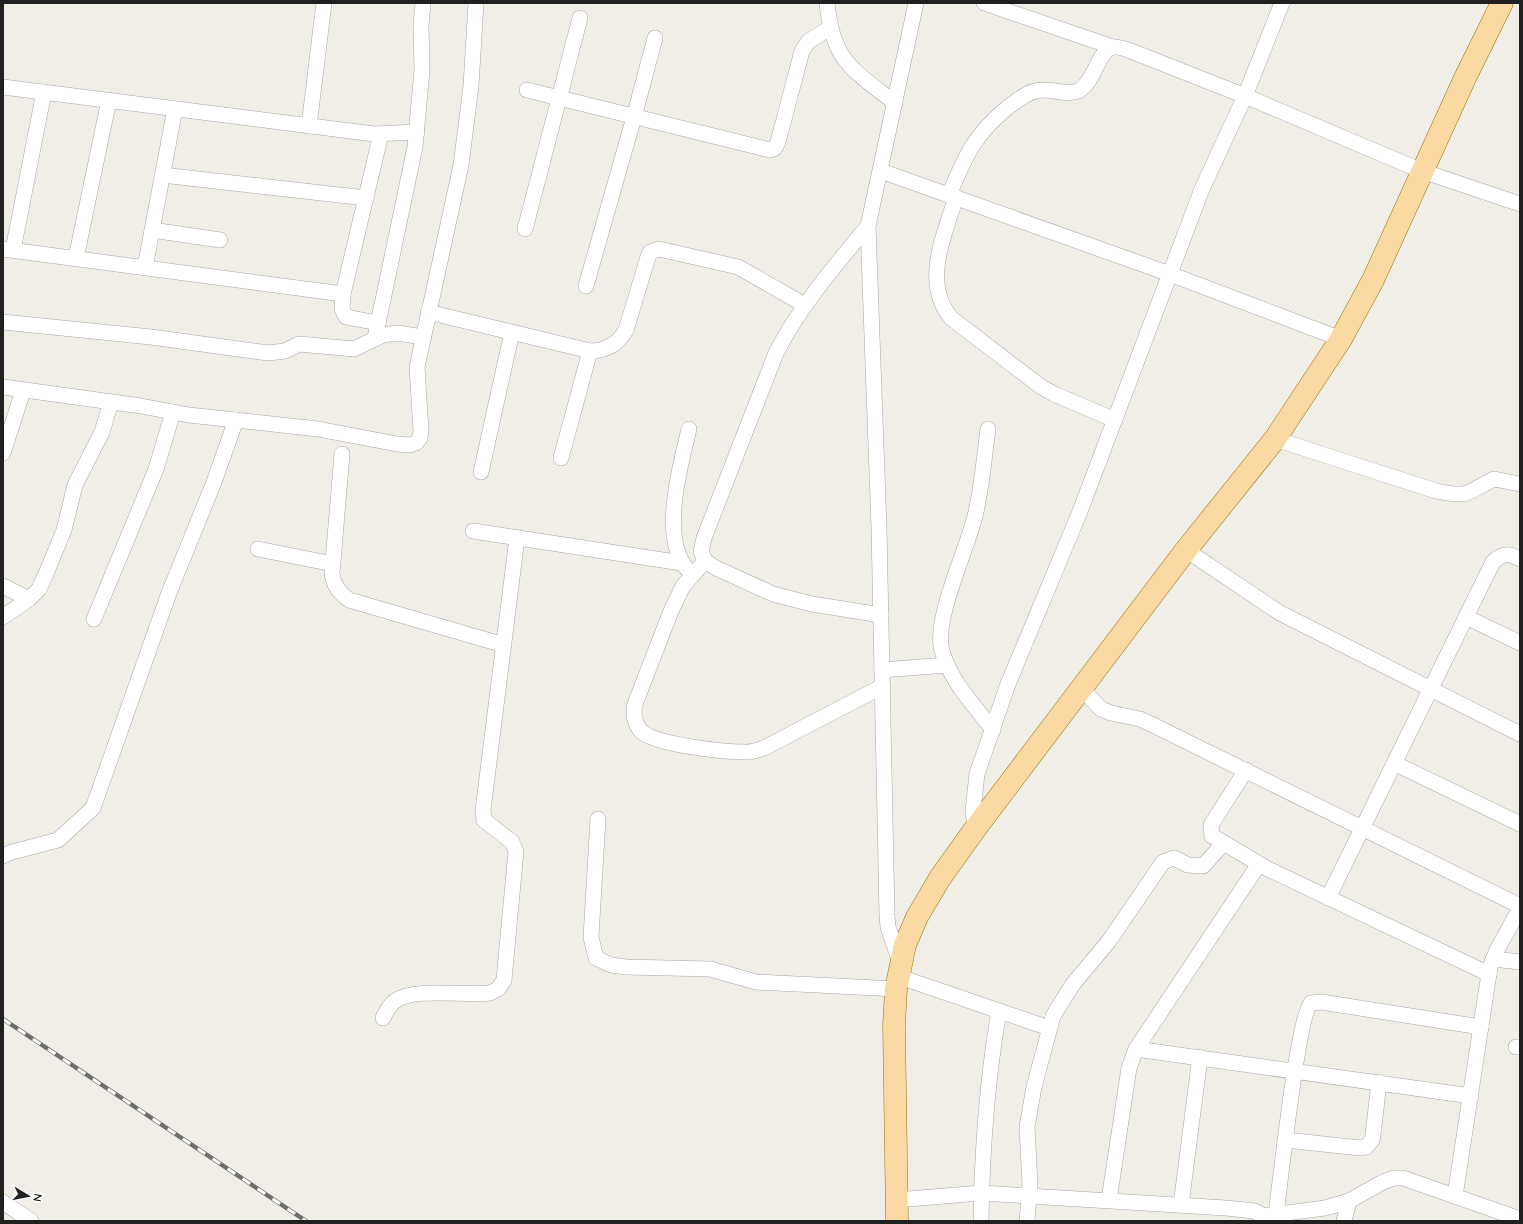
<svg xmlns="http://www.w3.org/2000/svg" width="1523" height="1224" font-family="Quicksand,sans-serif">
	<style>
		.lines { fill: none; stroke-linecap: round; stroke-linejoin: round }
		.minor-casing { stroke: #a7a7a7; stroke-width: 16 }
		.primary-casing { stroke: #997203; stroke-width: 23 }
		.minor { stroke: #fff; stroke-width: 15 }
		.primary { stroke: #fadaa2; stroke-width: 22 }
		.rail-casing { stroke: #6e6e6e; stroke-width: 4.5 }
		.rail { stroke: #fff; stroke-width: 3; stroke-dasharray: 9; stroke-linecap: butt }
	</style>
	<rect width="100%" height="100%" fill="#f0eee7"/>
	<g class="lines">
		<defs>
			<g id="minor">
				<path d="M827,3C833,62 852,69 895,103"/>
				<path d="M984,3L1113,47"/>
				<path d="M3,87L374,134L417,132"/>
				<path d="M527,90L770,150L775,148L778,142L802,51L809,41L830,28"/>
				<path d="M309,126L324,3"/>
				<path d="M881,171L1170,274L1341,339"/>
				<path d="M162,175L366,198"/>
				<path d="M949,195C965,157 974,135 1007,108C1016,101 1025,94 1035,91C1049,87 1065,96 1078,91C1094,84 1098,50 1113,47C1118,46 1125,49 1131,51L1245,96L1422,171L1520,204"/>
				<path d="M956,197C944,236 922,282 951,318L1040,386L1054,394L1115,420"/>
				<path d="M868,226C834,267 800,306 776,353L704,538L701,551L705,561L716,568L773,594L812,604L881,615"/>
				<path d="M525,229L580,18"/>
				<path d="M152,230L220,240"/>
				<path d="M3,249L343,294"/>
				<path d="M13,250L44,92"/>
				<path d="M76,258L109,100"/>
				<path d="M145,267L175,109"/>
				<path d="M586,286L634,117L655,38"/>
				<path d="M428,312L590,351C606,351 618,344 626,330L648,257L650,252L659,249L738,267L805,305"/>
				<path d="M3,322L151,337L268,353L285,351L299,344L354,349L383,335L397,333L423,337"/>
				<path d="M378,323L346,317L342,309L343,294L381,134"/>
				<path d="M375,338L415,147L422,70L421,25L423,3"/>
				<path d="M3,387L141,406L189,415L318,429L397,444L410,445L416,443L420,438L421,431L417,367L461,165L471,86L476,3"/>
				<path d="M988,429C984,458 982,488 975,516C967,550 933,620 942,651C951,682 974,705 993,730"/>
				<path d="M1275,439L1436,491C1471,498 1465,493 1494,479L1520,484"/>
				<path d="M3,453L23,391"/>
				<path d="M342,454L332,573C333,585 339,592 349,600L504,645"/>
				<path d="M561,458L590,351"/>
				<path d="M481,472L512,332"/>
				<path d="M473,531L682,563"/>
				<path d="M258,549L333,564"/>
				<path d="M1186,550L1280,613L1520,734"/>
				<path d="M705,561L683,586L671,611L635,704C633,713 634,722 640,730C653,745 725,752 746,752C752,752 758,750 764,748L883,686"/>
				<path d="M687,569C660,537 680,467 689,429"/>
				<path d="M3,586L29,599"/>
				<path d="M3,617L29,599L39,589L45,576L64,530L75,485L102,432L111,402"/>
				<path d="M1466,617L1520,643"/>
				<path d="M94,619L156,469L173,412"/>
				<path d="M882,670L947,665"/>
				<path d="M1082,689L1101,709L1111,713L1140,719L1155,726L1520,906"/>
				<path d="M1394,763L1520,824"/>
				<path d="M1246,770L1211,825L1212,836L1268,869L1489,974"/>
				<path d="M598,819L591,937L596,958L611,965L626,967L710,969L756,982L896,989"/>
				<path d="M975,829L973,810L977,774L1008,684L1079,514L1202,189L1245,96L1282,3"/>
				<path d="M3,856L12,852L58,840L93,808L169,593L214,482L236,420"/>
				<path d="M1328,898L1493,562C1502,553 1509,553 1520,559"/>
				<path d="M1493,959L1520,962"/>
				<path d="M900,962L888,927L887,915L879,528L868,226L916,3"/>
				<path d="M897,976L1049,1028"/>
				<path d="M383,1018C386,1012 389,1005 395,1001C414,987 465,996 490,993L498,989L504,980L516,851L512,842L484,820L483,810L517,538"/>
				<path d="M1516,1047H1520"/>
				<path d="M1136,1049L1471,1096"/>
				<path d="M1286,1140L1360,1148L1366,1147L1372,1140L1373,1135L1379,1082"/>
				<path d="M1455,1196L1490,967L1497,950L1520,908"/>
				<path d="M896,1200L981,1193L1226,1208L1254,1211L1264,1216L1325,1208L1349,1201L1383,1182L1393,1178H1403L1520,1219"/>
				<path d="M1109,1200L1129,1068L1136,1049L1259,864"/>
				<path d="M3,1202L31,1221"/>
				<path d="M1181,1205L1200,1057"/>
				<path d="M1276,1214C1280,1185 1298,1015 1311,1003L1321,1002L1481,1027"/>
				<path d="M981,1221C982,1151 987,1080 999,1011"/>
				<path d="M1027,1221L1030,1185L1027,1127L1034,1087L1053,1016L1073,984L1109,941L1163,862L1174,858L1188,865L1203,866L1223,844"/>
				<path d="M1344,1221L1349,1201"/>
			</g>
			<path id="primary" d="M897,1221L894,1025L896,989L905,945L917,917L940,878L975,829L1186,550L1275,439L1341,339L1373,280L1465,78L1502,3"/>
		</defs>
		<!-- minor casing -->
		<use href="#minor" class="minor-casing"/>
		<!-- primary casing -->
		<use href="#primary" class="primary-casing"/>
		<!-- minor -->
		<use href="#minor" class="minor"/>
		<!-- primary -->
		<use href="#primary" class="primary"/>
		<defs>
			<path id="rail" d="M3,1019L306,1221"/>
		</defs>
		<!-- rail casing -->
		<use href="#rail" class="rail-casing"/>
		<!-- rail -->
		<use href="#rail" class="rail"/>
	</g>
	<!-- border -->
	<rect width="1523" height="1224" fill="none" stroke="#202020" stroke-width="8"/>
	<!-- north arrow -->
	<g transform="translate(28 1196) rotate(100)" stroke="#ffffff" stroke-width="3" paint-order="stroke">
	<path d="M0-3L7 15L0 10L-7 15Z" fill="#202020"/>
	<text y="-6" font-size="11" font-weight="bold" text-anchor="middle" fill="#202020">N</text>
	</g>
</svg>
